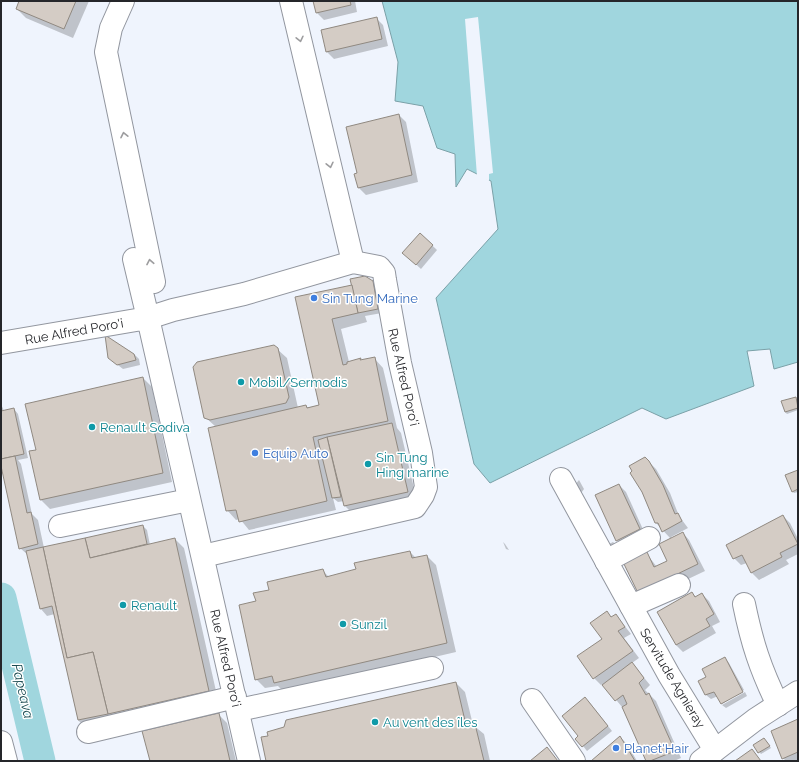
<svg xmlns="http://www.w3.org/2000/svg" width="799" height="762" font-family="Raleway,sans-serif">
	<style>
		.water { fill: #a0d6de; stroke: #7ba1a8 }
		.pier { fill: #eff4fd }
		.shadow { fill: #0003 }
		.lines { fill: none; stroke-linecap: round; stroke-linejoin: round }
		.river { stroke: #a0d6de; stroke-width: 31 }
		.building { fill: #d4ccc5; stroke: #908981 }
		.minor-casing { stroke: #92969f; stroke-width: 24 }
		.major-casing { stroke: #92969f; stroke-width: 24 }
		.minor { stroke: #fff; stroke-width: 22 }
		.major { stroke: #fff; stroke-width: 22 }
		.oneway { stroke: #9d9d9f }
		.shop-dot { fill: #3f7fe0; stroke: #fff; stroke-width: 1.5 }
		.culture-dot { fill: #0f9aa8; stroke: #fff; stroke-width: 1.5 }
		.labels { text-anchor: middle; stroke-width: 3; stroke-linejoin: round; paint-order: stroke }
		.shop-label { font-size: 13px; fill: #366cbe; stroke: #fff; text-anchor: start }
		.street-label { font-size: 13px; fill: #25262a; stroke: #fff }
		.culture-label { font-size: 13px; fill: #0d838f; stroke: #fff; text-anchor: start }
		.water-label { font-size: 14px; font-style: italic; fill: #1a4a50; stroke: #fff }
	</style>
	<rect width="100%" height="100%" fill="#eff4fd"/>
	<!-- water -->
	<path class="water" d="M382,1H798V362L774,369L770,349L747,351L754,386L666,419L642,408L490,483L474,464L436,298L498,229L491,181L467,169L456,187L455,154L437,148L423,106L395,101L398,62Z"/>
	<!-- pier -->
	<path class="pier" d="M478,17L493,173L489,174V181L477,176L465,19Z"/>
	<!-- shadow -->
	<g class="shadow">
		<path d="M20,1H89L73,38L26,18L17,9Z"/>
		<path d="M314,1H355L357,12L324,20L317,13Z"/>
		<path d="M376,18L383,25L388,46L334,59L327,52L322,30Z"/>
		<path d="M399,115L406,122L418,182L366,195L359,188L355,174H358Z"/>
		<path d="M420,234L437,250L421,269L408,257Z"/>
		<path d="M372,281L377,286L382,313L365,316L367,322L341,329L349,362L374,358L383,368L397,428L401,433L417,501L354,515L345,506L344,501L338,502L333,498L336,510L249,530L240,519L236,520L227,510L216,427L205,417L277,349L287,358L298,408L321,406L296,298Z"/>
		<path d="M134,354L139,359L140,365L123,369L114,362Z"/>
		<path d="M143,378L152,387L172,482L50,509L41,500L37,450Z"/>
		<path d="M796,398L798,400V410L787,414L785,412Z"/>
		<path d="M1,404L4,411L14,409L18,414L28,458L18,460L21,464L32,514L38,520L44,548L143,526L147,530L150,545L175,539L184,548L218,700L85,727L78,720L55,614L47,616L41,609L28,555L20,548L1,461Z"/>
		<path d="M645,458L656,469L670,493L679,516L688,528L671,537V539L683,533L689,540L705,571L646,599V553L657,567L669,562L671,539L656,523L630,466Z"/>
		<path d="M798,471V492L794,493L792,491Z"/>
		<path d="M579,480L584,489L579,496L573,487Z"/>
		<path d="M619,485L626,492L646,536L624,547L617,540Z"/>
		<path d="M783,516L790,523L798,539V554L786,560L789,564L759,580L752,573L747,563L741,565L734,558Z"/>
		<path d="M503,542L505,544L509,550L506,549Z"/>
		<path d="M613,542L615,544L619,554L607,545Z"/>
		<path d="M410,552L416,558L427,556L436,565L456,652L284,692L278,686L265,688L256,679L257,602L270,591L323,571L329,577L357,570Z"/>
		<path d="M692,593L696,597L702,594L709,601L720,622L712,626L716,633L683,652L676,645L658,613Z"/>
		<path d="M607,612L612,618L616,615L631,634L624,638L639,658L632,663L650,685L645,690L656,701L681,758L674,761H647L622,707L603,684L601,685L594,678L603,639Z"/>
		<path d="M725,658L729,663L744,690L722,704L718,696L711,699L706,695L700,682L708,678Z"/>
		<path d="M456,683L465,692L473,725L484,734L490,761H267Z"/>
		<path d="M745,692L747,696L726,708L722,705Z"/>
		<path d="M590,703L612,731L587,751L583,746L580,737Z"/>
		<path d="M218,714L227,723L236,761H151Z"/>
		<path d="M798,720V761H786L783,758Z"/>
		<path d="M620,737L627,744L637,761H592Z"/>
		<path d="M766,741L771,748L761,754L754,746Z"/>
	</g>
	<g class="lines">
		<!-- river -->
		<path class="river" d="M1,598L40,761"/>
	</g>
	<!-- building -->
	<g class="building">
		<path d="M19,1H76L64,29L16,9Z"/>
		<path d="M313,1H350L351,5L316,13Z"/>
		<path d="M377,17L382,39L326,52L321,30Z"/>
		<path d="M399,114L412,175L358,188L354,174L357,173L346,127Z"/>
		<path d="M420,233L433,245L416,265L402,253Z"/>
		<path d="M365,276L373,281L378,309L358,313L350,279Z"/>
		<path d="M352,285L358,313L332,319L343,365L347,364V362L361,358L360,360L375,357L388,421L313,437L327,501L239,522L236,510L226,511L208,428L306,405L307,408L319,405L295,297Z"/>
		<path d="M105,335L134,354L136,360L117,365L108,358Z"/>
		<path d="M274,345L278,348L289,397L286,403L210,420L204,418L193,367L197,362Z"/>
		<path d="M143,377L163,473L40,500L29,451L36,450L25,404Z"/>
		<path d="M796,397L798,408L785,412L781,401Z"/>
		<path d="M14,408L24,454L1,459V411Z"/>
		<path d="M392,423L408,492L344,506L327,437Z"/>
		<path d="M327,437L341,497L332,498L318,440Z"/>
		<path d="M15,456L27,513L31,512L38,544L19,549L1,466V459Z"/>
		<path d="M645,457L649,461L663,485L675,514L678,513L682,521L662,532L658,523H655L642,492L630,473L632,471L629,466Z"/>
		<path d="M798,470V489L792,492L785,475Z"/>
		<path d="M619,484L640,529L616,541L595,495Z"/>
		<path d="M783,515L798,544L780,553L782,557L751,573L742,555L733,559L726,545Z"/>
		<path d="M143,525L147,544L90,558L85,538Z"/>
		<path d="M683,532L698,564L638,593L623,562L647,552L654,567L667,561L659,544Z"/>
		<path d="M85,538L90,558L175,538L209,691L108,714L93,652L67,658L43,547Z"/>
		<path d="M43,547L67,658L93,652L108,714L78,720L52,606L40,609L26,551Z"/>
		<path d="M410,551L412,558L427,555L447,643L274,683L272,676L255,680L239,605L256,601L253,593L269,590L267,582L323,569L326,577L356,569L354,563Z"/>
		<path d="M692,592L695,597L702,593L714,614L706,619L710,626L676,645L657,612Z"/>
		<path d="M607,611L611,617L616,614L625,627L618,631L633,651L593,679L577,656L602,639L590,623Z"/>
		<path d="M725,657L743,692L721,704L714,692L705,695L698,681L706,677L702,669Z"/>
		<path d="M632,662L644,678L639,683L646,695L649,693L675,751L650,761H646L622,707L627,704L623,695L615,701L602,685Z"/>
		<path d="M456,682L466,725L475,724L484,761H266L261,737L268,736L267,732L284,727L286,720Z"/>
		<path d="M585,697L608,726L582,747L575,739L578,736L562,716Z"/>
		<path d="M219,713L230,761H150L142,731Z"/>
		<path d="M798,719V752L782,759L771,731Z"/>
		<path d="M620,736L635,761H591Z"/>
		<path d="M764,738L770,746L758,753L753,745Z"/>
		<path d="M547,747L558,761H530Z"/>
		<path d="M752,749L761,761H735Z"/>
	</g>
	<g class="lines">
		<defs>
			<g id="minor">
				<path d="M123,1L111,28L106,52L154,282"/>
				<path d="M291,1L353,262"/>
				<path d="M134,259L148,318L173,310L244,294L353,262L379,267L384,273L385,280L400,363L421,453L426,487L423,495L415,507L203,556"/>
				<path d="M561,479L669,675L715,750"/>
				<path d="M60,526L189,500"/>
				<path d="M606,561L649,538"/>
				<path d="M744,604C752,643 760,668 778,705"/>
				<path d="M631,606L679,585"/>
				<path d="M532,700L574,761"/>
				<path d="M239,710L432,668"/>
				<path d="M88,732L235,697"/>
			</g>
			<g id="major">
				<path d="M1,343L148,318L249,761"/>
				<path d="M1,742L6,761"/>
				<path d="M701,761L756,719L798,692"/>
			</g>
		</defs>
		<!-- minor casing -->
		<use href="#minor" class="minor-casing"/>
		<!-- major casing -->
		<use href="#major" class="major-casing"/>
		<!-- minor -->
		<use href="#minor" class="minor"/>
		<!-- major -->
		<use href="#major" class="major"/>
	</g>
	<!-- one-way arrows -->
	<defs><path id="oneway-chevron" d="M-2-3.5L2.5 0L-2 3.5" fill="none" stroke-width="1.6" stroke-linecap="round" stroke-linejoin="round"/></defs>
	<g class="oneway">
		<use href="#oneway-chevron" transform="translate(300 39) rotate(77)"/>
		<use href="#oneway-chevron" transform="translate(124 135) rotate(-102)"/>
		<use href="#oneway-chevron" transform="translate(330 165) rotate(77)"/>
		<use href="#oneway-chevron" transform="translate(150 262) rotate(-101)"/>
	</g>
	<!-- markers -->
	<g class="shop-dot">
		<circle cx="314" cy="298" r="4"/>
		<circle cx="255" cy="453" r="4"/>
		<circle cx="616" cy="748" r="4"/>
	</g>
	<g class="culture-dot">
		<circle cx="241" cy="382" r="4"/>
		<circle cx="92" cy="427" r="4"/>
		<circle cx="368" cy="464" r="4"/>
		<circle cx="123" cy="605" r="4"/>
		<circle cx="343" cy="624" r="4"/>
		<circle cx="375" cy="722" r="4"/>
	</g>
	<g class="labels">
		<!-- shop labels -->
		<g class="shop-label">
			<text x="322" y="303">Sin Tung Marine</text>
			<text x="263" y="458">Equip Auto</text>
			<text x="624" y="753">Planet'Hair</text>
		</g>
		<!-- street labels -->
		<g class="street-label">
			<text transform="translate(74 331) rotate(-10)" y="5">Rue Alfred Poro'i</text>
			<text transform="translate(404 377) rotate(77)" y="5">Rue Alfred Poro'i</text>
			<text transform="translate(226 658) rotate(77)" y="5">Rue Alfred Poro'i</text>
			<text transform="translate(673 678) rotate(59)" y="5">Servitude Agnieray</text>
		</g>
		<!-- culture labels -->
		<g class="culture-label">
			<text x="249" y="387">Mobil/Sermodis</text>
			<text x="100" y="432">Renault Sodiva</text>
			<text x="376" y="462">Sin Tung<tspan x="376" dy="15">Hing marine</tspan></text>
			<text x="131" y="610">Renault</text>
			<text x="351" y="629">Sunzil</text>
			<text x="383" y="727">Au vent des îles</text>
		</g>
		<!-- water labels -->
		<g class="water-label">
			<text transform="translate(23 691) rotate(77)" y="5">Papeava</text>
		</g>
	</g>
	<!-- border -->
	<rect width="799" height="762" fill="none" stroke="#25262a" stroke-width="4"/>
</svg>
